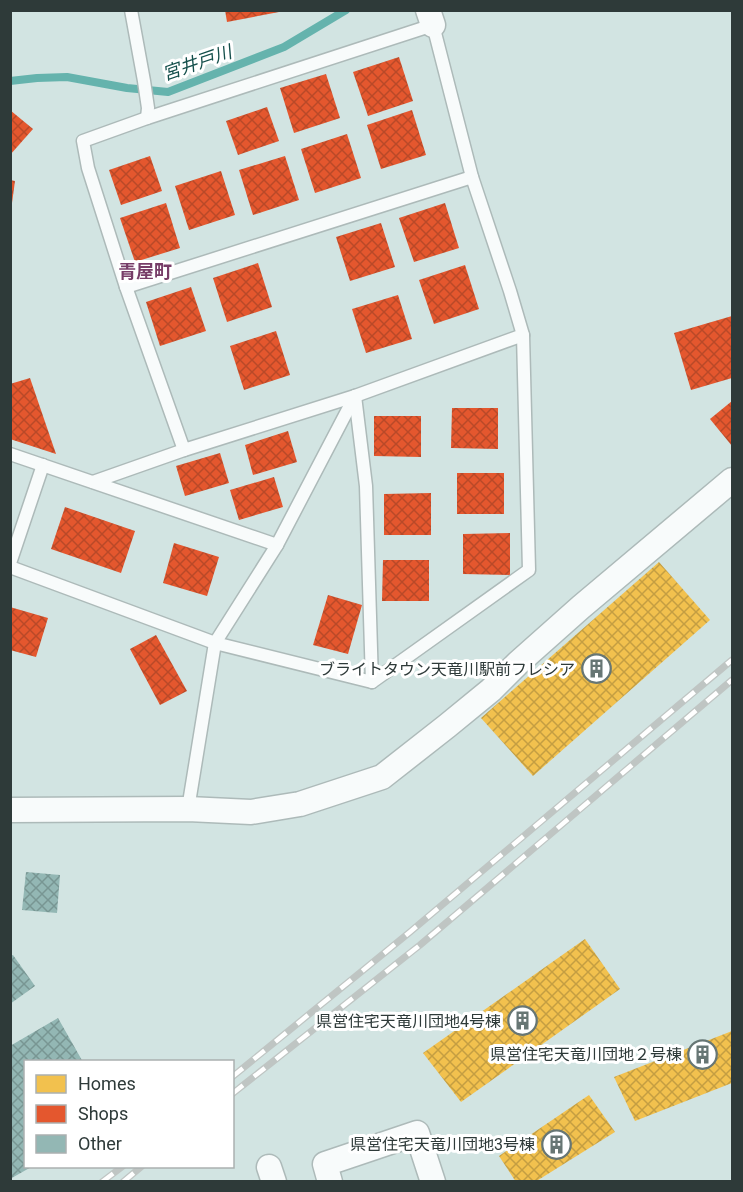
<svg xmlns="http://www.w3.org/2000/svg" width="743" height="1192" font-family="Roboto,'Noto Sans JP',sans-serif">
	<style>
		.homes { fill: url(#homes-cross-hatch) }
		.shops { fill: url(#shops-cross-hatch) }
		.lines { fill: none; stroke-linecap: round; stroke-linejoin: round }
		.stream { stroke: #65b3ad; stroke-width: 8 }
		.building { fill: url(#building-cross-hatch) }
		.lane-casing { stroke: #adbab9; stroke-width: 15 }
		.street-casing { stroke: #adbab9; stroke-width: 27 }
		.lane { stroke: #f8fbfb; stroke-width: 12 }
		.street { stroke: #f8fbfb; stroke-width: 24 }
		.rail-casing { stroke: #bfc5c3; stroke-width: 7 }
		.rail { stroke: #fff; stroke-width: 4.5; stroke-dasharray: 14; stroke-linecap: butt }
		.labels { text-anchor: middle; stroke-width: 6; stroke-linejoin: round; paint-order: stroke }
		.poi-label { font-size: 16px; fill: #2e3a39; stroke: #fff; text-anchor: end }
		.water-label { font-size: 18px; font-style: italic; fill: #144f4b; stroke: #fff }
		.neighbourhood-label { font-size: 18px; font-weight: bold; fill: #773d68; stroke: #fff }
	</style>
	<defs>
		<pattern id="homes-cross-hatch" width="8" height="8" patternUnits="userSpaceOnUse" patternTransform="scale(1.5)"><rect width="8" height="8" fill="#f2c14e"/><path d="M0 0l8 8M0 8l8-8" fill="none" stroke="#c49e42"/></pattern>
		<pattern id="shops-cross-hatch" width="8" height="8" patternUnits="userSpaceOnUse" patternTransform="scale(1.5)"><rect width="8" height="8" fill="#e4572e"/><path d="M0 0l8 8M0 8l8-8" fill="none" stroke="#b94928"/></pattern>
		<pattern id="building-cross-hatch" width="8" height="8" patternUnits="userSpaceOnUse" patternTransform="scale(1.5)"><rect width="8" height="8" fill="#93b7b4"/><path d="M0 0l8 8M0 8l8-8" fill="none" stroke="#789693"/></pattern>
	</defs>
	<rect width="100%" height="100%" fill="#d2e4e2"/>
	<!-- homes -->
	<g class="homes">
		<path d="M659,562L710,620L533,776L481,718Z"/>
		<path d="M585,939L620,989L461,1102L423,1053Z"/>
		<path d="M732,1031V1083L635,1121L614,1077Z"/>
		<path d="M589,1095L615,1132L535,1182H516L499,1156Z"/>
	</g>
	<!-- shops -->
	<g class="shops">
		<path d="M225,10H279V12L227,22Z"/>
		<path d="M399,57L413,101L368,116L353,72Z"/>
		<path d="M326,74L340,118L294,133L280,88Z"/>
		<path d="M267,107L279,141L238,155L226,121Z"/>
		<path d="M10,110L33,129L10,155Z"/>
		<path d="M412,110L426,155L381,169L367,125Z"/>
		<path d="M347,134L361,178L315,193L301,149Z"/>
		<path d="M150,156L162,191L121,205L109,170Z"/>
		<path d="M285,156L299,200L253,215L239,170Z"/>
		<path d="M221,171L235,215L189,230L175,186Z"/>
		<path d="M10,180L15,181L12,203H10Z"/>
		<path d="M166,203L180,248L135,262L120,218Z"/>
		<path d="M445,203L459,248L414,262L399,218Z"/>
		<path d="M381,223L395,267L350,281L336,237Z"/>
		<path d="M258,263L272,307L227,322L213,278Z"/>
		<path d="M465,265L479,309L434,324L419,280Z"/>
		<path d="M191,287L206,331L160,346L146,302Z"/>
		<path d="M398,295L412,339L366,353L352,309Z"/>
		<path d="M732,316V378L691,390L674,333Z"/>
		<path d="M276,331L290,375L244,390L230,346Z"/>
		<path d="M30,378L56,454L10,439V384Z"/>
		<path d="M732,401V446L710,419Z"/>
		<path d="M452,408H498V449L451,448Z"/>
		<path d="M374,416H421V457L374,456Z"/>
		<path d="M288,431L297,462L253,475L245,445Z"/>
		<path d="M220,453L229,483L185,496L176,466Z"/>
		<rect x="457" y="473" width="47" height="41"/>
		<path d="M274,477L283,507L239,520L230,490Z"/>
		<path d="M431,493V535H384V494Z"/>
		<path d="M65,507L135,531L121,573L51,549Z"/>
		<path d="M510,533V575L463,574V534Z"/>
		<path d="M174,543L219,557L207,596L163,583Z"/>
		<path d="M383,560H429V601H382Z"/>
		<path d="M328,595L362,605L348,654L313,645Z"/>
		<path d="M10,607L48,618L36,657L10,650Z"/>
		<path d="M156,635L187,691L160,705L130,649Z"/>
	</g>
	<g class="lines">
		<!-- stream -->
		<path class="stream" d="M10,81L37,78L67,77L127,88L168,92L284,47L346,10"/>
	</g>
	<!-- building -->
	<g class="building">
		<path d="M26,872L60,875L57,913L22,910Z"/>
		<path d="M13,955L35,986L10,1004V956Z"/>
		<path d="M58,1018L83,1062H26V1166H33L10,1179V1046Z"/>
	</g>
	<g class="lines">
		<defs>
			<g id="lane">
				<path d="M131,10L144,81L148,108L147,118"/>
				<path d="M433,25L472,177L510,291L523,335L355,396L184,450L126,287L88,168L83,141L147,118Z"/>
				<path d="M126,287L472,177"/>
				<path d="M10,454L277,545"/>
				<path d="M93,482L184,450"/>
				<path d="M10,563L43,465"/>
				<path d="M10,567L215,643L277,545L355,396"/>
				<path d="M372,682L529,570L523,335"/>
				<path d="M188,809L215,643L372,682L366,486L355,396"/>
			</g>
			<g id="street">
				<path d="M428,10L433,25"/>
				<path d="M10,810L188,809L251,812L300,804L382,777L447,726L491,690L518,663L581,607L732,480"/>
				<path d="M269,1167L274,1182"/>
				<path d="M330,1182L325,1164L417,1133L433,1182"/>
			</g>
		</defs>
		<!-- lane casing -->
		<use href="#lane" class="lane-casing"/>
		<!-- street casing -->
		<use href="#street" class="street-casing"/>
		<!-- lane -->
		<use href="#lane" class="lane"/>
		<!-- street -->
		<use href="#street" class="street"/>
		<defs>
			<g id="rail">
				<path d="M232,1077L410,932L732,660"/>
				<path d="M232,1094L420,945L732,680"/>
				<path d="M102,1182L123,1166"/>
				<path d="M123,1182L142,1166"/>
			</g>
		</defs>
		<!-- rail casing -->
		<use href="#rail" class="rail-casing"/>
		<!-- rail -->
		<use href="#rail" class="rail"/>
	</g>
	<!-- icons -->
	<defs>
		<symbol id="building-ring" viewBox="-11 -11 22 22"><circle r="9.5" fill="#fff" stroke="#677674" stroke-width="1.5"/><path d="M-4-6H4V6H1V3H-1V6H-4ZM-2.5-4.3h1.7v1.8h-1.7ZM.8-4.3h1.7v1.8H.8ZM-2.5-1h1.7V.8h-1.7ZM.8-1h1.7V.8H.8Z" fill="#677674"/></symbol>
	</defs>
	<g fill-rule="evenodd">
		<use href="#building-ring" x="580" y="652" width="33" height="33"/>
		<use href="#building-ring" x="506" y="1004" width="33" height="33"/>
		<use href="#building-ring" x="686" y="1038" width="33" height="33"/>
		<use href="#building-ring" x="540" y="1128" width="33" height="33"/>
	</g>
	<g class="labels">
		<!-- poi labels -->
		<g class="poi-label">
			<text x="575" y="675">ブライトタウン天竜川駅前フレシア</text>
			<text x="501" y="1027">県営住宅天竜川団地4号棟</text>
			<text x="682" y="1060">県営住宅天竜川団地２号棟</text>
			<text x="535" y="1150">県営住宅天竜川団地3号棟</text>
		</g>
		<!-- water labels -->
		<g class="water-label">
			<text transform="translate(197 63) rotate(-19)" y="6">宮井戸川</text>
		</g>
		<!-- neighbourhood labels -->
		<g class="neighbourhood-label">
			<text x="145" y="278">青屋町</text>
		</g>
	</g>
	<!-- border -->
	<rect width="743" height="1192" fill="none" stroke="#2e3a39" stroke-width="24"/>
	<!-- legend -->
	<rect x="24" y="1060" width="210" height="108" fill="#ffffff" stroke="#abb0b0" stroke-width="1.5"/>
	<rect x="36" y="1075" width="30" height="18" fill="#f2c14e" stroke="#abb0b0" stroke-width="1.5"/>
	<text x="78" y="1090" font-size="18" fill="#2e3a39">Homes</text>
	<rect x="36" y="1105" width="30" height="18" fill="#e4572e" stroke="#abb0b0" stroke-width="1.5"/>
	<text x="78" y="1120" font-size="18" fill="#2e3a39">Shops</text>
	<rect x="36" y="1135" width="30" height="18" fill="#93b7b4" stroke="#abb0b0" stroke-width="1.5"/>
	<text x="78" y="1150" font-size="18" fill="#2e3a39">Other</text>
</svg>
